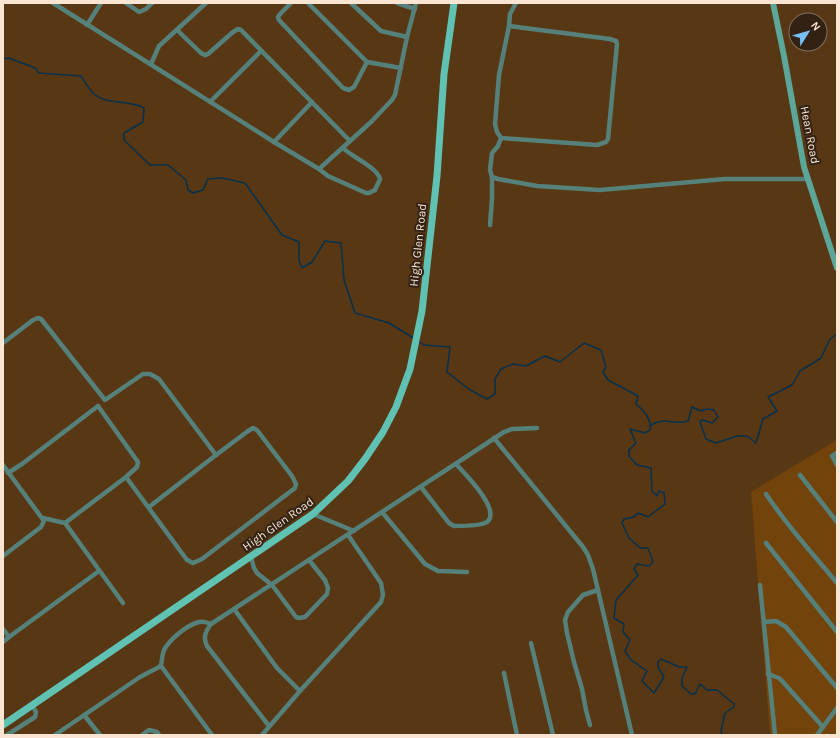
<svg xmlns="http://www.w3.org/2000/svg" width="840" height="738" font-family="Karla,sans-serif">
	<style>
		.green { fill: #73430c }
		.lines { fill: none; stroke-linecap: round; stroke-linejoin: round }
		.stream { stroke: #05314c; stroke-width: 1.5 }
		.street { stroke: #55817a; stroke-width: 4.5 }
		.secondary { stroke: #5ca69a; stroke-width: 6 }
		.primary { stroke: #60c2b3; stroke-width: 7 }
		.labels { text-anchor: middle; stroke-width: 4; stroke-linejoin: round; paint-order: stroke }
		.street-label { font-size: 12px; fill: #fae4d2; stroke: #322214 }
	</style>
	<rect width="100%" height="100%" fill="#583714"/>
	<!-- green -->
	<path class="green" d="M837,440V735H770L751,492Z"/>
	<g class="lines">
		<!-- stream -->
		<g class="stream">
			<path d="M3,59L9,58L35,68L39,73L81,76C85,82 89,89 94,94C108,106 128,99 144,108L143,122L124,133V140L150,165H168L186,180L188,190L193,193L203,190L208,179L222,178L245,183L282,235L299,242V261L302,268L312,262L325,241L341,243L344,280L355,313L389,323L415,339"/>
			<path d="M418,341L424,345L450,347L447,372L470,390L487,399L495,394V379L501,369L513,364L526,366L545,356L560,362L584,343L601,350L606,367L603,372L608,380L638,396L636,404C644,410 652,420 650,430L645,433L630,429L636,443L629,450V456L637,465L651,468L652,491L657,496L659,491L664,493L665,504L648,517L638,513L634,517L624,519L622,523L629,538L640,548H648L653,562L649,566L637,564L634,569L638,575L616,600L614,618L624,624L623,632L630,640L625,651L631,660L647,671L642,681L654,693L664,677L658,667V662L661,659L679,667H687L682,678V686L691,694H695L700,684L707,690H717L734,704V707L725,713L721,731L722,735"/>
			<path d="M651,425C665,416 674,426 688,421L692,407L701,411L707,409L714,410L718,417L712,423L702,420L700,422L706,439L716,443L737,436H747L756,443L763,419L777,411L768,397L792,385L800,371L821,358L830,339L837,334"/>
		</g>
		<!-- street -->
		<g class="street">
			<path d="M53,3L274,142L319,169L371,122L392,100L395,95L407,37L416,3"/>
			<path d="M126,3L139,12L146,9L152,3"/>
			<path d="M291,3L280,14L278,17L279,20L343,88L349,90L354,87L367,62"/>
			<path d="M308,3L367,62L401,68"/>
			<path d="M351,3L381,31L407,37"/>
			<path d="M397,3L415,9"/>
			<path d="M516,3L510,14L509,26L499,75L495,124L497,132L501,138L498,146L492,153L490,170L492,177L498,179L537,186L600,190L725,179H808"/>
			<path d="M87,25L101,3"/>
			<path d="M177,30L201,53L205,55L208,54L233,32L238,29L241,30L350,141"/>
			<path d="M151,64L159,46L206,3"/>
			<path d="M210,102L261,51"/>
			<path d="M501,138L597,145L606,142L608,139L617,44L616,41L610,39L509,26"/>
			<path d="M274,142L312,102"/>
			<path d="M319,169L328,176L366,193H369L375,190L380,179C377,167 352,157 343,148"/>
			<path d="M490,225L492,199V177"/>
			<path d="M3,343L33,320L38,318L41,319L105,400L143,374H150L159,379L216,455L248,431L253,428L257,430L292,476L296,484L295,488L202,559L193,563L187,560L126,477L137,467L138,462L98,406L22,464L8,473"/>
			<path d="M494,438L583,547L588,555L593,569L632,735"/>
			<path d="M837,453L832,456L837,465"/>
			<path d="M3,465L44,521L41,527L3,556"/>
			<path d="M800,475L837,522"/>
			<path d="M421,487L449,523L454,526C461,526 481,526 487,522C502,510 464,473 456,464"/>
			<path d="M766,494C787,526 813,554 837,583"/>
			<path d="M149,507L216,455"/>
			<path d="M382,512L425,564L438,571L467,572"/>
			<path d="M313,514L354,531"/>
			<path d="M43,518L65,523L123,603"/>
			<path d="M65,523L126,477"/>
			<path d="M766,543L837,632"/>
			<path d="M251,557L254,568L257,573L272,585L296,617L299,618L305,617L327,594L328,588L325,580L309,560"/>
			<path d="M760,585L775,735"/>
			<path d="M234,609L277,668L300,691"/>
			<path d="M764,622L776,621L786,627L837,688"/>
			<path d="M211,624C207,622 204,621 199,622C187,625 170,639 164,650C162,655 162,661 161,666L212,735"/>
			<path d="M3,629L9,637L3,642"/>
			<path d="M9,637L99,571"/>
			<path d="M531,643L553,735"/>
			<path d="M504,673L517,735"/>
			<path d="M768,674L779,678L783,682L823,727"/>
			<path d="M84,715L100,735"/>
			<path d="M590,725L586,710L582,689L574,662L567,633L565,620L568,612L583,595L598,590"/>
			<path d="M269,726L207,646C203,638 205,632 211,624L504,432L512,429L537,428"/>
			<path d="M7,735L35,717L36,712L32,705"/>
			<path d="M55,735L140,677L161,666"/>
			<path d="M142,735L149,730L157,732L159,735"/>
			<path d="M262,735L300,691L381,602L383,595L381,583L348,535"/>
			<path d="M817,735L837,708"/>
		</g>
		<!-- secondary -->
		<path class="secondary" d="M773,3L784,56L804,167L837,268"/>
		<!-- primary -->
		<path class="primary" d="M3,725L313,514L348,481L365,459L383,432L396,407L410,369L422,311L437,176L444,74L454,3"/>
	</g>
	<g class="labels">
		<!-- street labels -->
		<g class="street-label">
			<text transform="translate(810 135) rotate(79)" y="4">Hean Road</text>
			<text transform="translate(418 245) rotate(-84)" y="4">High Glen Road</text>
			<text transform="translate(278 524) rotate(-35)" y="4">High Glen Road</text>
		</g>
	</g>
	<!-- border -->
	<rect width="840" height="738" fill="none" stroke="#fae4d2" stroke-width="8"/>
	<!-- north arrow -->
	<g transform="translate(808 32) rotate(53)"><circle r="19" fill="#322214" stroke="#827060"/>
	<path d="M0-3L7 15L0 10L-7 15Z" fill="#77bff7"/>
	<text y="-6" font-size="11" font-weight="bold" text-anchor="middle" fill="#fae4d2">N</text>
	</g>
</svg>
